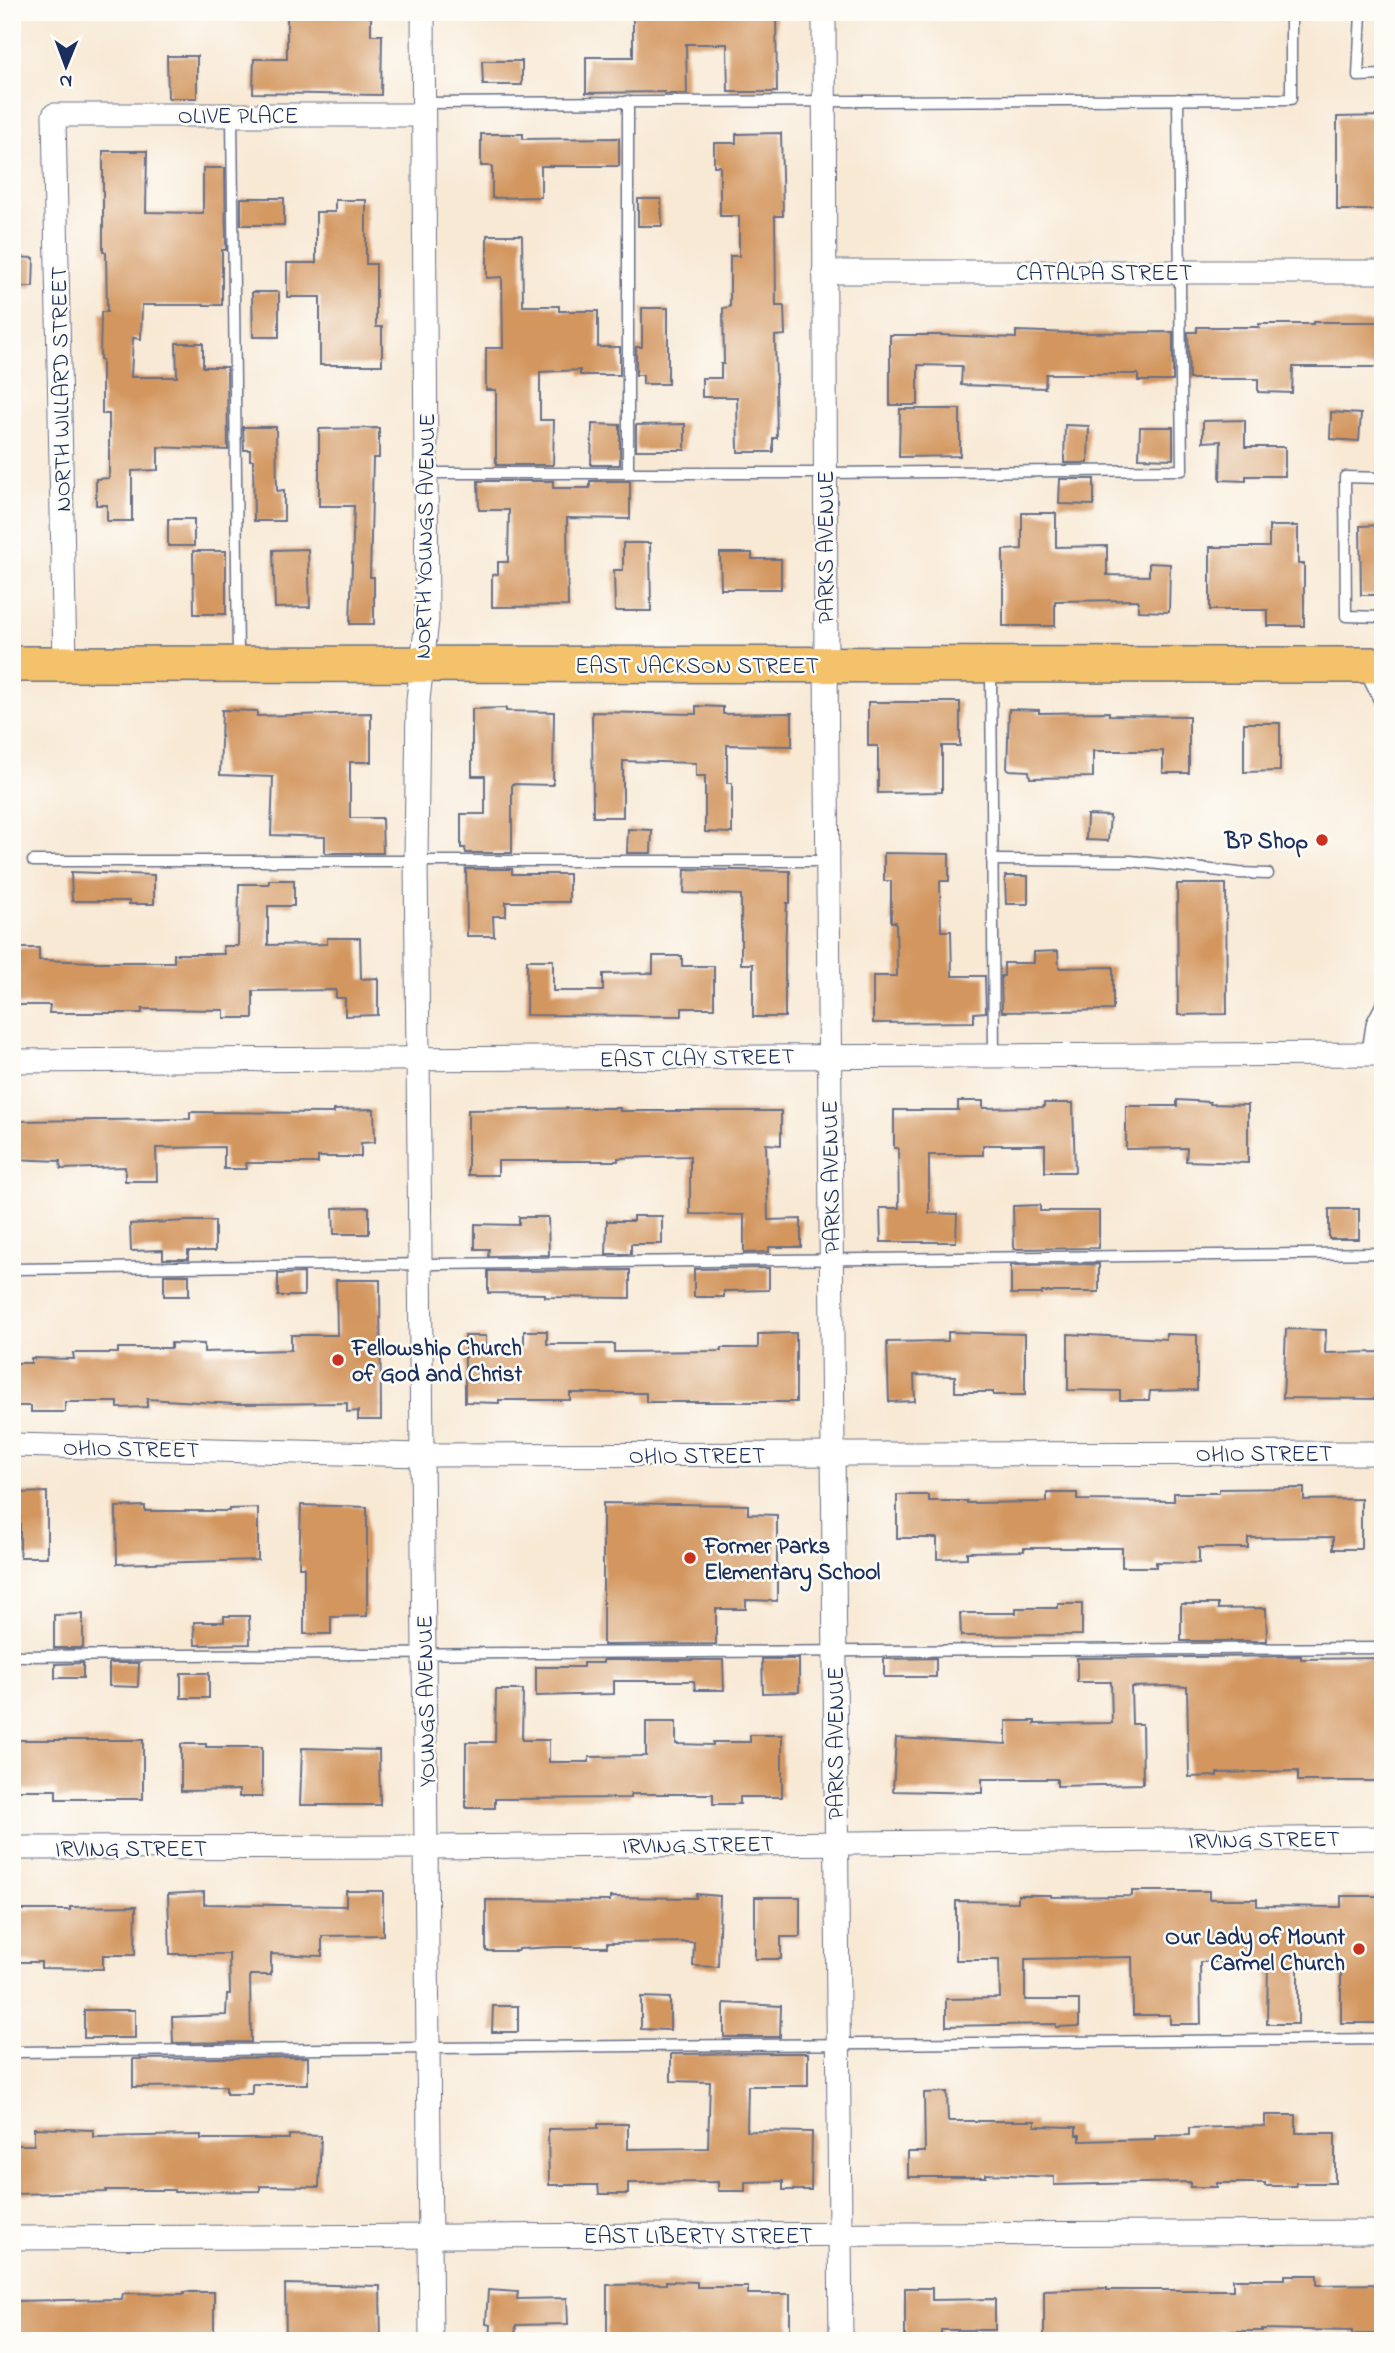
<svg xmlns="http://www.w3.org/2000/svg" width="1395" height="2353" font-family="'Indie Flower',sans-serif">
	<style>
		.building { fill: #d3965e }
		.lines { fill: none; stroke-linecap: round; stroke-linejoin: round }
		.service-casing { stroke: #687088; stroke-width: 13 }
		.minor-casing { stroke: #687088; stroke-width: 25 }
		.primary-casing { stroke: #687088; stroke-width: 38 }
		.service { stroke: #fff; stroke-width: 10 }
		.minor { stroke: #fff; stroke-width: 23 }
		.primary { stroke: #f4c26a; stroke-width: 35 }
		.poi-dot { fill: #c8321e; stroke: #fdfcf7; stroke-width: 2.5 }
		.labels { text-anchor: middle; stroke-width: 5; stroke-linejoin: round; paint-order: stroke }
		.street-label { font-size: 23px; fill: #1b2f5e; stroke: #fdfcf7 }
		.poi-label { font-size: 23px; font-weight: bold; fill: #1b2f5e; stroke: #fdfcf7; text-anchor: end }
	</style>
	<rect width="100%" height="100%" fill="#fdfcf7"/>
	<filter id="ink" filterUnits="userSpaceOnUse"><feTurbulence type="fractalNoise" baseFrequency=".0143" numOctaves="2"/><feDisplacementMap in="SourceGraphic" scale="14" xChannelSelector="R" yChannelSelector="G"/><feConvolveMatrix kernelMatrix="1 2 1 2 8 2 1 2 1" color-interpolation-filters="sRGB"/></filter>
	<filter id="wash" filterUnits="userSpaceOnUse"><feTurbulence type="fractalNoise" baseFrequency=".00686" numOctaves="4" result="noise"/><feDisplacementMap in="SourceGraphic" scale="28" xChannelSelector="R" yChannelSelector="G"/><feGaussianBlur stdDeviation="1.57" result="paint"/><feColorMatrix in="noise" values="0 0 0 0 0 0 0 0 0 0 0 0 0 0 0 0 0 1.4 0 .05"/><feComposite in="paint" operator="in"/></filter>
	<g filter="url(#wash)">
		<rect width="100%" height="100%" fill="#f8e9d5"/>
		<g id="blocks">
			<!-- building -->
			<g class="building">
				<path d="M287,12H371V35H382L381,95L253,93L254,59H287Z"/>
				<path d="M633,12H776L777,92H728L727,44H686L687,94H665V92L586,93V57H633Z"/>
				<path d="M167,56H197V98H168Z"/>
				<path d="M482,61H522V85H483Z"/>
				<path d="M1383,116V210H1337V117Z"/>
				<path d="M781,133L783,216H775L776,306H784L785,335L775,336L777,438H773V452H738L737,397H702V378H721V364H724L723,308L730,307V256H739V216H720V166H714V143H736V134Z"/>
				<path d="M481,134H523V139L619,138V166H541V197L492,198V166H481Z"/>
				<path d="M103,151H147L146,212L203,213V168H225L226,250H222V305H142L141,339L133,338L131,377H177L176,343H203V367H227L228,450L158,447V470L132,471V521H107V505H96V479L109,478V414H102V360H100L101,312H107L106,252H103Z"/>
				<rect x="241" y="198" width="43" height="27"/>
				<path d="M638,199H661L662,226H638Z"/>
				<path d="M335,200H366V264H376V327H382V365H320V297H287V263H316V212H335Z"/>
				<path d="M487,235H522L523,306H559V311H598V347H620V375H580V370L540,372V420H554L553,465H496V390H486V348H503L502,277L487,278Z"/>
				<path d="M12,257L34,258L33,287H12Z"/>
				<path d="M252,292H279V337H253Z"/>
				<path d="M642,308H668V384H643V375H636V347H642Z"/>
				<path d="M1313,322H1383V367H1293L1292,393L1258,392V379H1189L1188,332H1197V327H1259V324H1313Z"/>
				<path d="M1016,331L1073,333L1173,332V381H1138V374H1046L1045,388L961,385L962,366L918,365V405H890V335H940L1016,338Z"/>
				<path d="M900,409H960V456L899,457Z"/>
				<path d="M1331,412L1361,414L1359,441L1330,439Z"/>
				<path d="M1245,420V447H1285V476H1246V481L1220,480L1221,441L1203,442V421Z"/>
				<path d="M592,424L620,425V465H591Z"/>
				<path d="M685,424V450H636V425Z"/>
				<path d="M1065,425L1089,426L1088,463H1064Z"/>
				<path d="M243,427H276L277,491L284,490V521H254L253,460H250V450H244Z"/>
				<path d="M1140,427H1173V459L1139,458Z"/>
				<path d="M379,428V458H373L370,577H374V624H350L354,506H319V429Z"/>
				<path d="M1060,479H1094V505L1059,504Z"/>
				<path d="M478,481H553V488H590V481H630V519L567,518L568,606L492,607V575L498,574V562H508L509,510H479Z"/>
				<path d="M1022,513H1056V547L1107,546V575L1149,576V563L1170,564L1169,612L1138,611V600L1055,601V626H1003V550L1022,549Z"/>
				<rect x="168" y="519" width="26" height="27"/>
				<path d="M1383,525V595H1361L1360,526Z"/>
				<path d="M1269,526H1298V564H1304V626H1268V610H1210V547H1269Z"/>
				<path d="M623,543H650L651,611H615L614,570H623Z"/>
				<path d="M308,549L310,607L275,608L273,550Z"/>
				<path d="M193,551H226V614H194Z"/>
				<path d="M720,553H752V559H781V589H721Z"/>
				<path d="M868,702H960V746H942V792L878,793V746H868Z"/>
				<path d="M696,706L723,707V714L792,713V746L727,745V783H732V833L705,832V776H696V763L623,761V817H593L592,712L696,714Z"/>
				<path d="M506,708V711L554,712L553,785L512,784V853H466L465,848H461V814H485V776H472V709Z"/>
				<path d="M1009,709L1039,710V713L1109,712V715L1189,716V773H1163V751H1093V777L1030,778L1029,771L1007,770Z"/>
				<path d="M222,710L257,711V716L371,713V762H350V818H382L383,853H325V837L271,835L273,777L220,775Z"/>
				<path d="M1244,723H1280V771L1244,772Z"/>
				<path d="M1087,815L1110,816L1108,841L1086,840Z"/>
				<path d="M628,829L652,830L651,853H627Z"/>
				<path d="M884,853L949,854V881H940L941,931H951L952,976H985L986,1012L974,1013V1022L873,1023V976H897L896,922H891V881H884Z"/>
				<path d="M466,869H512V874H569V902H506V916H493L494,936H467Z"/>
				<path d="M685,869L790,871V903H787L785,951V1017H753V964H741V895L684,893Z"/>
				<path d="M71,872L154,875V904H129V901H72Z"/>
				<path d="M1005,876H1028V904H1006Z"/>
				<path d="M269,880H294V906H268V945L327,944V938H360L361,979L378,978V1015L345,1016V998H336V990L253,991V1018H224V1010L142,1009V1013H49L50,1005H12V948H39V960L97,962H174V954H224L223,946H238L239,884H269Z"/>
				<path d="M1177,884H1226L1227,1014L1178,1015Z"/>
				<path d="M1058,951L1059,968L1113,967V1010L1002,1012L1001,976H1004V963H1034V952Z"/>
				<path d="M653,956H682V966H714V1008H682V1016L526,1015L527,960H553V991H603V974L653,973Z"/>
				<path d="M1177,1100L1210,1102V1104L1248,1105V1163L1186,1161L1187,1148L1126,1149V1106H1177Z"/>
				<path d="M958,1101H983V1108L1044,1107V1103H1073L1075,1172H1045V1145H983V1155H929V1213L957,1214L956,1242H881L880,1208H899L898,1148H894V1110H958Z"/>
				<path d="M590,1108H620V1111H781V1145L766,1144L768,1220L801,1219V1247H769V1252L744,1253V1215L690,1214V1156L618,1158V1161H498V1175H468V1110Z"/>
				<path d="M374,1109L375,1142L361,1143V1157H318V1163H246L247,1169H224V1147L156,1148L157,1181H125V1167L61,1169L60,1161L12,1159V1121L190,1119V1112L334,1113V1110Z"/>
				<path d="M1040,1205V1211H1099V1248L1014,1249L1013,1206Z"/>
				<path d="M369,1207V1234H334L333,1208Z"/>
				<rect x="1329" y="1209" width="30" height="30"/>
				<path d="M633,1216H662V1244H631V1254H606L607,1221H633Z"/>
				<path d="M519,1217H548L549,1255L488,1256L489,1249H475V1224L519,1225Z"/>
				<path d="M187,1221H215V1251H188V1259H163V1250L131,1251L130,1224Z"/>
				<path d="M1099,1264V1292H1042V1294H1011V1265Z"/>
				<path d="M769,1268V1290L724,1291V1297H694V1269Z"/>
				<path d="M630,1270V1298L545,1297V1294L488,1293V1271Z"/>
				<path d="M304,1273V1296H278V1274Z"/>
				<rect x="164" y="1275" width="25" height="21"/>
				<path d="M336,1280H380L381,1420H358V1411L347,1412V1403L235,1404L147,1399V1407L118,1408V1402H65V1412H31V1406H12V1363H31V1358L74,1359L73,1353H118V1348H171V1343L204,1344V1352L291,1350V1335H337Z"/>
				<path d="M1286,1329L1326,1330L1325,1353L1383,1352V1399L1283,1398Z"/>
				<path d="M524,1331H547V1344H614V1352L721,1351V1348H758V1334L796,1333V1402H646V1393H570V1400H499V1403L465,1402V1336H486V1349L524,1350Z"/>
				<path d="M948,1332L1025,1334V1395H993V1392H955V1376L914,1375L915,1401L889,1402L887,1342L948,1341Z"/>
				<path d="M1068,1334L1166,1339V1334L1197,1335V1390L1150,1391L1149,1400H1120V1391L1068,1390Z"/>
				<path d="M1304,1488V1500L1361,1499V1549H1333V1537L1248,1538V1548H1199V1563L1156,1562V1567H1122V1548H1024V1551L967,1552V1558L937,1559V1538H897V1495H929V1501H967V1503L1047,1502V1493H1077V1500L1174,1501V1493H1219V1489Z"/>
				<path d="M47,1492V1557H20V1493Z"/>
				<path d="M603,1503L748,1505V1514L777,1515V1601L746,1600V1609H716V1644L603,1645Z"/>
				<path d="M301,1505L367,1507V1616L331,1617V1634H304V1567H299Z"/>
				<path d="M145,1506V1511H229V1509L258,1508V1560L117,1564L116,1507Z"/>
				<path d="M1058,1604H1082V1635L961,1636L960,1613H1016V1608H1058Z"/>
				<path d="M1181,1604H1218V1609L1266,1608L1267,1641H1181Z"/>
				<path d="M83,1614V1648H54V1615Z"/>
				<path d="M224,1616H249L250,1644L195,1645L194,1622H224Z"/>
				<path d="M1301,1656V1659L1383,1658V1781H1298V1771L1217,1773V1776L1189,1777L1187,1687L1169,1686L1131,1687L1132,1724H1142L1143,1784L1057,1786V1779H982V1793L893,1791L896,1738L1006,1744V1721H1035V1724L1112,1723L1111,1682H1077V1658Z"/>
				<path d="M936,1658V1677H884V1659Z"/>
				<path d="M762,1659H799V1692L763,1693Z"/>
				<path d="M603,1660H723L724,1690H695L694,1681H614V1694L536,1696V1667H583V1663H603Z"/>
				<path d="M83,1663V1678H55V1664Z"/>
				<path d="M109,1663H139L138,1687L109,1686Z"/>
				<rect x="181" y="1673" width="28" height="25"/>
				<path d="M496,1690H523L522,1740H549V1762H589V1757L646,1756V1722H676V1744L713,1745V1742H750V1735H782V1797H740V1804H713V1794H631V1798L495,1799V1808H466V1742H495Z"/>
				<path d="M13,1740H143V1799H56V1790H12Z"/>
				<path d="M181,1744H206V1747H262V1797H239V1790L181,1791Z"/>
				<path d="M302,1748L379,1750L380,1805H300Z"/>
				<path d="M346,1891H383V1935L322,1936V1956L271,1954V1975H250L251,2042L173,2043L172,2017L226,2015L227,1994H230L229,1954H170L168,1894L204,1892V1904L346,1906Z"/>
				<path d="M1132,1891H1209V1899H1257V1906L1341,1907V1896H1383V2023H1341V1967H1298V2024H1267L1268,1962H1200L1201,2024H1170V2015H1133L1132,1957L1025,1959V2000H1079V2026L1056,2027V2024L946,2026V1999L1000,1998L999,1960H956V1901L1018,1902V1895H1051V1897L1132,1896Z"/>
				<path d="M696,1894L720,1896L718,1967L693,1966L694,1942L607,1943V1947H555L518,1949V1951H486V1900L610,1901V1897L696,1898Z"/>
				<path d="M755,1897H800V1937H781V1959H755Z"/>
				<path d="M136,1906L135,1955H103V1969L41,1968V1962H12V1910H70V1907Z"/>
				<path d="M641,1997L670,1998V2030L641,2029Z"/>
				<path d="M724,2003L781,2006L780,2037H724Z"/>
				<path d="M493,2006H518V2032H492Z"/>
				<rect x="84" y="2010" width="51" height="28"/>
				<path d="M780,2053H808V2086H748L747,2131L812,2132L811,2190H783V2181L745,2182V2191H718V2182L628,2183V2194H599L598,2185H549L548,2129L598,2128V2124H628V2149L708,2148L710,2082L671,2081V2054Z"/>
				<path d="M308,2057V2084H252V2094H226V2086L133,2087V2059Z"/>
				<path d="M947,2092L948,2121H1035V2126L1076,2127V2135H1080V2141L1155,2139V2136L1189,2135V2128L1265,2126V2115H1296V2133H1335V2183H1296V2186H1265V2183H1217V2187H1190V2182L1054,2185V2177L986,2174V2177H908V2152H925L924,2093Z"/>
				<path d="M34,2128L93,2130V2137L201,2135V2139H289V2135L321,2136L319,2187L260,2186V2191L174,2192V2190H106V2192L12,2194V2145H34Z"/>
				<path d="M1285,2275H1317V2285L1383,2284V2334H1352V2331L1262,2329V2331H1219V2340L1044,2341V2290L1107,2288V2290H1233V2279H1285Z"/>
				<path d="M666,2281L697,2282V2287H748V2294H790V2341H607V2285L666,2284Z"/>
				<path d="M285,2284L380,2286L381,2341H286Z"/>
				<path d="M905,2288H932V2300L995,2299V2330H941V2341H905Z"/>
				<path d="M488,2290L518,2292L517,2299L567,2298L568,2324L516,2325L515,2341H490L491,2325L486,2324Z"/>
				<path d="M184,2292H214V2341H12V2301L122,2299L123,2293L184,2294Z"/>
			</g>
		</g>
	</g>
	<g filter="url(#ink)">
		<use href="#blocks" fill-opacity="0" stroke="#687088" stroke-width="2"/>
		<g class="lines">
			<defs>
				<g id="service">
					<path d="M1361,12L1358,76L1383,75"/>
					<path d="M423,103L1291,99V12"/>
					<path d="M232,115L238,658"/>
					<path d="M426,473H825L1182,470L1178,99"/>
					<path d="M628,473V101"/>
					<path d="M1383,478L1345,477L1346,616L1383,617"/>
					<path d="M1364,670L1383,708"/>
					<path d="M991,671L994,1056"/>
					<path d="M992,860L1131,861L1239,873L1268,874"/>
					<path d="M33,861H827"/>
					<path d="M1367,1054L1372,1022L1383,1001"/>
					<path d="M12,1269L1383,1253"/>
					<path d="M12,1656L1383,1648"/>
					<path d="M12,2052L1383,2039"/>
				</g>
				<g id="minor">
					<path d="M423,12L427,620L418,700L416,860L431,2341"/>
					<path d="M824,12L826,665L841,2341"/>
					<path d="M824,272H1383"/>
					<path d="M65,664L54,115H423"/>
					<path d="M12,1061C469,1060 926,1054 1383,1054"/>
					<path d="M12,1445L422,1455L1383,1453"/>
					<path d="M12,1848L426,1847L1383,1838"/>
					<path d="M12,2238L1383,2232"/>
				</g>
				<path id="primary" d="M12,664L1383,665"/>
			</defs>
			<!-- service casing -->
			<use href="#service" class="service-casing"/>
			<!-- minor casing -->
			<use href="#minor" class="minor-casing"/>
			<!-- primary casing -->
			<use href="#primary" class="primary-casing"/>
			<!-- service -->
			<use href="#service" class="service"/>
			<!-- minor -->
			<use href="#minor" class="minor"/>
			<!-- primary -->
			<use href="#primary" class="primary"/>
		</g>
	</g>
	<!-- markers -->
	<g class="poi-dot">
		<circle cx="1322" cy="840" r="7"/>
		<circle cx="338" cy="1360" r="7"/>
		<circle cx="690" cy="1558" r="7"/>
		<circle cx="1359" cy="1949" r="7"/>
	</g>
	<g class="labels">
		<!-- street labels -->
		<g class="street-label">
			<text x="238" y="123">OLIVE PLACE</text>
			<text x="1104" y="280">CATALPA STREET</text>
			<text transform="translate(60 389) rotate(-91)" y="8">NORTH WILLARD STREET</text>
			<text transform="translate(424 536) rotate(-89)" y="8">NORTH YOUNGS AVENUE</text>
			<text transform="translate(825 547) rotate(-90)" y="8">PARKS AVENUE</text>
			<text x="697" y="673">EAST JACKSON STREET</text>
			<text transform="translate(697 1057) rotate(-1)" y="8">EAST CLAY STREET</text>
			<text transform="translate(830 1177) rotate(-91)" y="8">PARKS AVENUE</text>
			<text transform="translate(131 1448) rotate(1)" y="8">OHIO STREET</text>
			<text x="1264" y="1461">OHIO STREET</text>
			<text x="697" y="1463">OHIO STREET</text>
			<text transform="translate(425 1701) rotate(-91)" y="8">YOUNGS AVENUE</text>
			<text transform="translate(835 1743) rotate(-90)" y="8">PARKS AVENUE</text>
			<text transform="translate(1264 1839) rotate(-1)" y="8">IRVING STREET</text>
			<text transform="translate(698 1844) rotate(-1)" y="8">IRVING STREET</text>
			<text x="131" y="1856">IRVING STREET</text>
			<text x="698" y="2243">EAST LIBERTY STREET</text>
		</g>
		<!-- poi labels -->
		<g class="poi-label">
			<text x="1308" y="848">BP Shop</text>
			<text x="352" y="1355" text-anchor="start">Fellowship Church<tspan x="352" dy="26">of God and Christ</tspan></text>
			<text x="704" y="1553" text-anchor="start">Former Parks<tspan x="704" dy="26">Elementary School</tspan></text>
			<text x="1345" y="1944">Our Lady of Mount<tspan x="1345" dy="26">Carmel Church</tspan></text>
		</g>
	</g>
	<!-- margin -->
	<rect width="1395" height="2353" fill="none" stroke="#fdfcf7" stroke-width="42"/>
	<!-- north arrow -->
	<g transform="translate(66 66) rotate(181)" stroke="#fdfcf7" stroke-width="5" paint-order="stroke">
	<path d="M0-5L12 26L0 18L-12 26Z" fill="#1b2f5e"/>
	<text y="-10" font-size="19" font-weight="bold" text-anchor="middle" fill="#1b2f5e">N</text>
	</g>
</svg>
